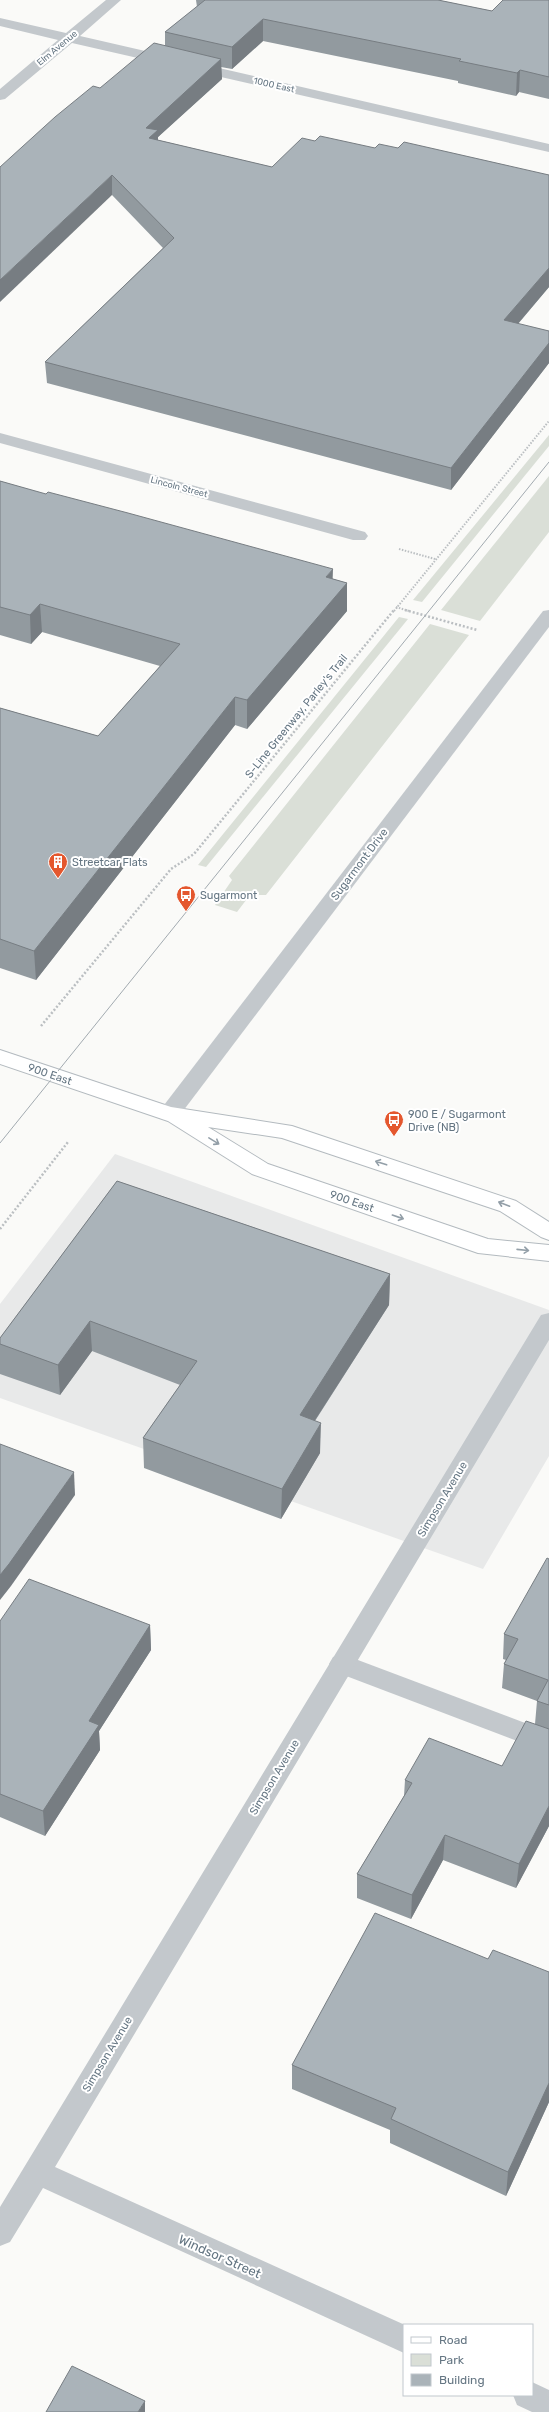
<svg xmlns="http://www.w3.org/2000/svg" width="549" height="2412" font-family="Rubik,sans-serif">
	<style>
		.built { fill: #e8e9e9 }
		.green { fill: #dadfd7 }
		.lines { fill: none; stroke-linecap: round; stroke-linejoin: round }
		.secondary-casing { stroke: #b3babf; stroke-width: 2 }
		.path-far1 { stroke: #bbbfc2; stroke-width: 2; stroke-dasharray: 1.5 1.5; stroke-linecap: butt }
		.path { stroke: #bbbfc2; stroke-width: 2.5; stroke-dasharray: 2 2; stroke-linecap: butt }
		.lane { fill: #c3c8cc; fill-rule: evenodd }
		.street { fill: #c3c8cc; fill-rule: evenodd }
		.secondary { fill: #fff; fill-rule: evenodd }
		.tram { stroke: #a2aab0; stroke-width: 1 }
		.wall { fill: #929a9f }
		.shaded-wall { fill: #777d82 }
		.building { fill: #aab3b9; stroke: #777d82 }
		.oneway { stroke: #939fa8 }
		.labels { text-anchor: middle; stroke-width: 4; stroke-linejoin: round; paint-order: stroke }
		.far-street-label { font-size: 9px; fill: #657683; stroke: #fff }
		.street-label { font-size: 11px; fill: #657683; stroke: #fff }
		.poi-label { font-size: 11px; fill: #657683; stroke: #fff; text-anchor: start }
		.near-street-label { font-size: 13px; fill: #657683; stroke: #fff }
	</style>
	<rect width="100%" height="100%" fill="#fafaf8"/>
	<!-- built -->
	<path class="built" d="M115,1154L549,1310V1456L483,1569L0,1398V1304Z"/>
	<!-- green -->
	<g class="green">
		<path d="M549,435V446L422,602L413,600Z"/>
		<path d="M549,476V532L480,621L441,610Z"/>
		<path d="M399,617L408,619L206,867L198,865Z"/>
		<path d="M430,624L469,635L266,895H250L237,912L215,905L232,880L229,876Z"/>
	</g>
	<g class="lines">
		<defs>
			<path id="secondary" d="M0,1050L171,1107L292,1126L516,1201L549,1222V1240L541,1237L500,1211L282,1138L208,1127L268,1164L488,1239L549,1245V1261L478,1253L252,1174L168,1121L0,1064Z"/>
		</defs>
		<!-- secondary casing -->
		<use href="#secondary" class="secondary-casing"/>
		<!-- path-far1 -->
		<g class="path-far1">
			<path d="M399,549L435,559"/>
			<path d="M396,607L409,611"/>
			<path d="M394,611L549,421"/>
		</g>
		<!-- path -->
		<g class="path">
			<path d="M405,610L477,630"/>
			<path d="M41,1026L171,869L194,854L394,610"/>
			<path d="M0,1229L68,1142"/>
		</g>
		<!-- lane -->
		<path class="lane" d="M342,1654L549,1732V1753L333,1671L329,1664L333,1657Z"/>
		<!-- street -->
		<g class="street">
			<path d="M106,0H121L80,36L549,144V152L72,43L5,99L0,100V89L58,40L0,26V18L66,33Z"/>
			<path d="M0,433L365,532L368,536L365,540H353L0,443Z"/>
			<path d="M549,610V627L177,1119L169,1121L161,1119L158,1114L161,1109L543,611Z"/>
			<path d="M549,1313V1340L55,2167L405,2325L404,2353L43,2188L10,2242L0,2246V2207L541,1315Z"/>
			<path d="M532,2382L549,2390V2412H532L517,2405L513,2395H532Z"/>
		</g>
		<!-- secondary -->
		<use href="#secondary" class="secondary"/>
		<!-- tram -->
		<path class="tram" d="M0,1143L549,462"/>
	</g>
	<!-- wall -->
	<g class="wall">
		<path d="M196,0H438L492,11L549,0V99L519,92L516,96L458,83V81L263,41L232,69L221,67L222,79L158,137V140L272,167L315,141L375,148H398L549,175V287L518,324L549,331V363L451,490L47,383L45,362L163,248L112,195L100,88L165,46V32L197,7Z"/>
		<path d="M0,481L347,583V611L247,729L235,725L36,980L0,968V708L98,736L160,666L42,632L31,644L0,635Z"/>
		<path d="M117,1181L390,1274L389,1305L315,1421L320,1453L281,1519L144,1468L143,1438L180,1385L92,1351L60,1395L0,1374V1338Z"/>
		<path d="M549,1559V1826L516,1888L443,1860L411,1919L357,1898V1874L404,1796L405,1780L502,1766L535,1724L537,1701L502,1688L504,1664L506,1660L503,1659L504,1634Z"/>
		<path d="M0,1621L150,1625L151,1650L99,1731L100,1750L45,1836L0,1817Z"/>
		<path d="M488,1959L549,1972V2102L506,2196L390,2143V2130L292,2089V2065Z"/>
	</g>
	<!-- shaded-wall -->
	<g class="shaded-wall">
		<path d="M263,19V41L232,69V47Z"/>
		<path d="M221,59L222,79L158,137V151L149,159L146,128Z"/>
		<path d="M520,70L519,92L516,96L517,73Z"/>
		<path d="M112,175V195L0,302V280Z"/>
		<path d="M549,268V287L503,341L504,320Z"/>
		<path d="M549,343V363L451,490V468Z"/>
		<path d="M333,569L332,597L326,577Z"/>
		<path d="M347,583V611L247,729V700Z"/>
		<path d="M40,604L42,632L31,644L30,615Z"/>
		<path d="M235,697V725L36,980L34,951Z"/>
		<path d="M390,1274L389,1305L299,1445L300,1415Z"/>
		<path d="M90,1321L92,1351L60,1395L58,1365Z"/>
		<path d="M321,1423L320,1453L281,1519L282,1489Z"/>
		<path d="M74,1472L75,1495L11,1586L0,1600V1575Z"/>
		<path d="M150,1625L151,1650L99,1731L100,1750L45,1836L43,1811L89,1721Z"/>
		<path d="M549,1806V1826L516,1888L519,1864Z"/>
		<path d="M445,1835L443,1860L411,1919L412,1895Z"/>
		<path d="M549,2083V2102L506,2196L508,2172Z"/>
		<path d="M145,2401V2412H138Z"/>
	</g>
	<!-- building -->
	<g class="building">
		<path d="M205,0H438L492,11L503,0H549V77L520,70L517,73L459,61L461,59L263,19L232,47L165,32Z"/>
		<path d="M154,43L221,59L146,128L158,130L149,138L272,167L302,138L315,141L320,136L375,148L379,144L398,148L404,142L549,175V268L504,320L549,331V343L451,468L45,362L174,238L112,175L0,280V167L55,117L93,86L100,88Z"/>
		<path d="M0,481L46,494L48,492L128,513L333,569L326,577L347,583L247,700L235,697L34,951L0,939V708L98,736L180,644L40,604L30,615L0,607Z"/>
		<path d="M117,1181L390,1274L300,1415L321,1423L282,1489L143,1438L197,1361L90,1321L58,1365L0,1344V1338Z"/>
		<path d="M0,1444L74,1472L9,1564L0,1575Z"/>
		<path d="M547,1558L549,1559V1705L537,1701L548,1680L504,1664L518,1639L504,1634Z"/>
		<path d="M29,1579L150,1625L89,1721L99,1725L43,1811L0,1794V1621Z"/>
		<path d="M526,1721L549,1729V1806L519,1864L445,1835L412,1895L357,1874L412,1783L405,1780L429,1738L502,1766Z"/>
		<path d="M375,1913L488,1959L493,1950L549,1972V2083L508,2172L391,2119L396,2108L292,2065Z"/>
		<path d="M72,2366L145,2401L138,2412H46Z"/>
	</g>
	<!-- one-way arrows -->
	<defs><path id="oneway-shaft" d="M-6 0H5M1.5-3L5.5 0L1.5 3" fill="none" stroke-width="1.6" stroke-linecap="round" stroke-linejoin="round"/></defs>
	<g class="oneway">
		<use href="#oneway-shaft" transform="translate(214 1141) rotate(31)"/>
		<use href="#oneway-shaft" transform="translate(381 1163) rotate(-162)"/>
		<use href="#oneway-shaft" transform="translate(504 1204) rotate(-159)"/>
		<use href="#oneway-shaft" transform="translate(398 1217) rotate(19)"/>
		<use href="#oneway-shaft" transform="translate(523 1250) rotate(6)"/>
	</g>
	<!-- icons -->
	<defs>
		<symbol id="building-pin" viewBox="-11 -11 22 30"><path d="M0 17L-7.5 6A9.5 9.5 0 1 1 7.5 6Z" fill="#e4572e" stroke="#fff"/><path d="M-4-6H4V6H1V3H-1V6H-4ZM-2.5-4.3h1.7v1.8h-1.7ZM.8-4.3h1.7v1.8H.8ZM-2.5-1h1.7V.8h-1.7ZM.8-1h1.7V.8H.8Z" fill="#fff"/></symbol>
		<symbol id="bus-pin" viewBox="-11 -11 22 30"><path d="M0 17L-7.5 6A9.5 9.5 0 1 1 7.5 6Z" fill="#e4572e" stroke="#fff"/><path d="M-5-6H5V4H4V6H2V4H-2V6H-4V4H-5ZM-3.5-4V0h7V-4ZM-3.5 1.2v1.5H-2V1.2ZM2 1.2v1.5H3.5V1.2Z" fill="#fff"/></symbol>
	</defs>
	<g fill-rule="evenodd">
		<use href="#building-pin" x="47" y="851" width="22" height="30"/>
		<use href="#bus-pin" x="175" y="884" width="22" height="30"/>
		<use href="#bus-pin" x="383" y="1109" width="22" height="30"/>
	</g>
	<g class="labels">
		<!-- far-street labels -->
		<g class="far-street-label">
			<text transform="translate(57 48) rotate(-40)" y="3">Elm Avenue</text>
			<text transform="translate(274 85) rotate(13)" y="3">1000 East</text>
			<text transform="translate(179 487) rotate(15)" y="3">Lincoln Street</text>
		</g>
		<!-- street labels -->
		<g class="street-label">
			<text transform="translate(296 716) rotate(-51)" y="4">S-Line Greenway, Parley's Trail</text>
			<text transform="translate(359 864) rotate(-53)" y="4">Sugarmont Drive</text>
			<text transform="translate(50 1074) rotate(19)" y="4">900 East</text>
			<text transform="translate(352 1201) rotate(19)" y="4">900 East</text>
			<text transform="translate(442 1499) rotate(-59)" y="4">Simpson Avenue</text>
			<text transform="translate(274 1777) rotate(-59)" y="4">Simpson Avenue</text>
			<text transform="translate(107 2054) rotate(-59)" y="4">Simpson Avenue</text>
		</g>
		<!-- poi labels -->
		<g class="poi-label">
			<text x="72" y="866">Streetcar Flats</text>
			<text x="200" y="899">Sugarmont</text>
			<text x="408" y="1118">900 E / Sugarmont<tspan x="408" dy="13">Drive (NB)</tspan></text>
		</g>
		<!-- near-street labels -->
		<g class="near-street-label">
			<text transform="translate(220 2256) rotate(24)" y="5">Windsor Street</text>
		</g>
	</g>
	<!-- legend -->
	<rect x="403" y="2324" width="130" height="72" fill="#ffffff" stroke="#c1c8cd"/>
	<rect x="411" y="2337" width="20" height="6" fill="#ffffff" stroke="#c1c8cd"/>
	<text x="439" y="2344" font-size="12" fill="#657683">Road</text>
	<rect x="411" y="2354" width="20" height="12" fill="#dadfd7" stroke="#c1c8cd"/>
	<text x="439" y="2364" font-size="12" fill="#657683">Park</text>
	<rect x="411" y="2374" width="20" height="12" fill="#aab3b9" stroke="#c1c8cd"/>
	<text x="439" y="2384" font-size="12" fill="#657683">Building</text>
</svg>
